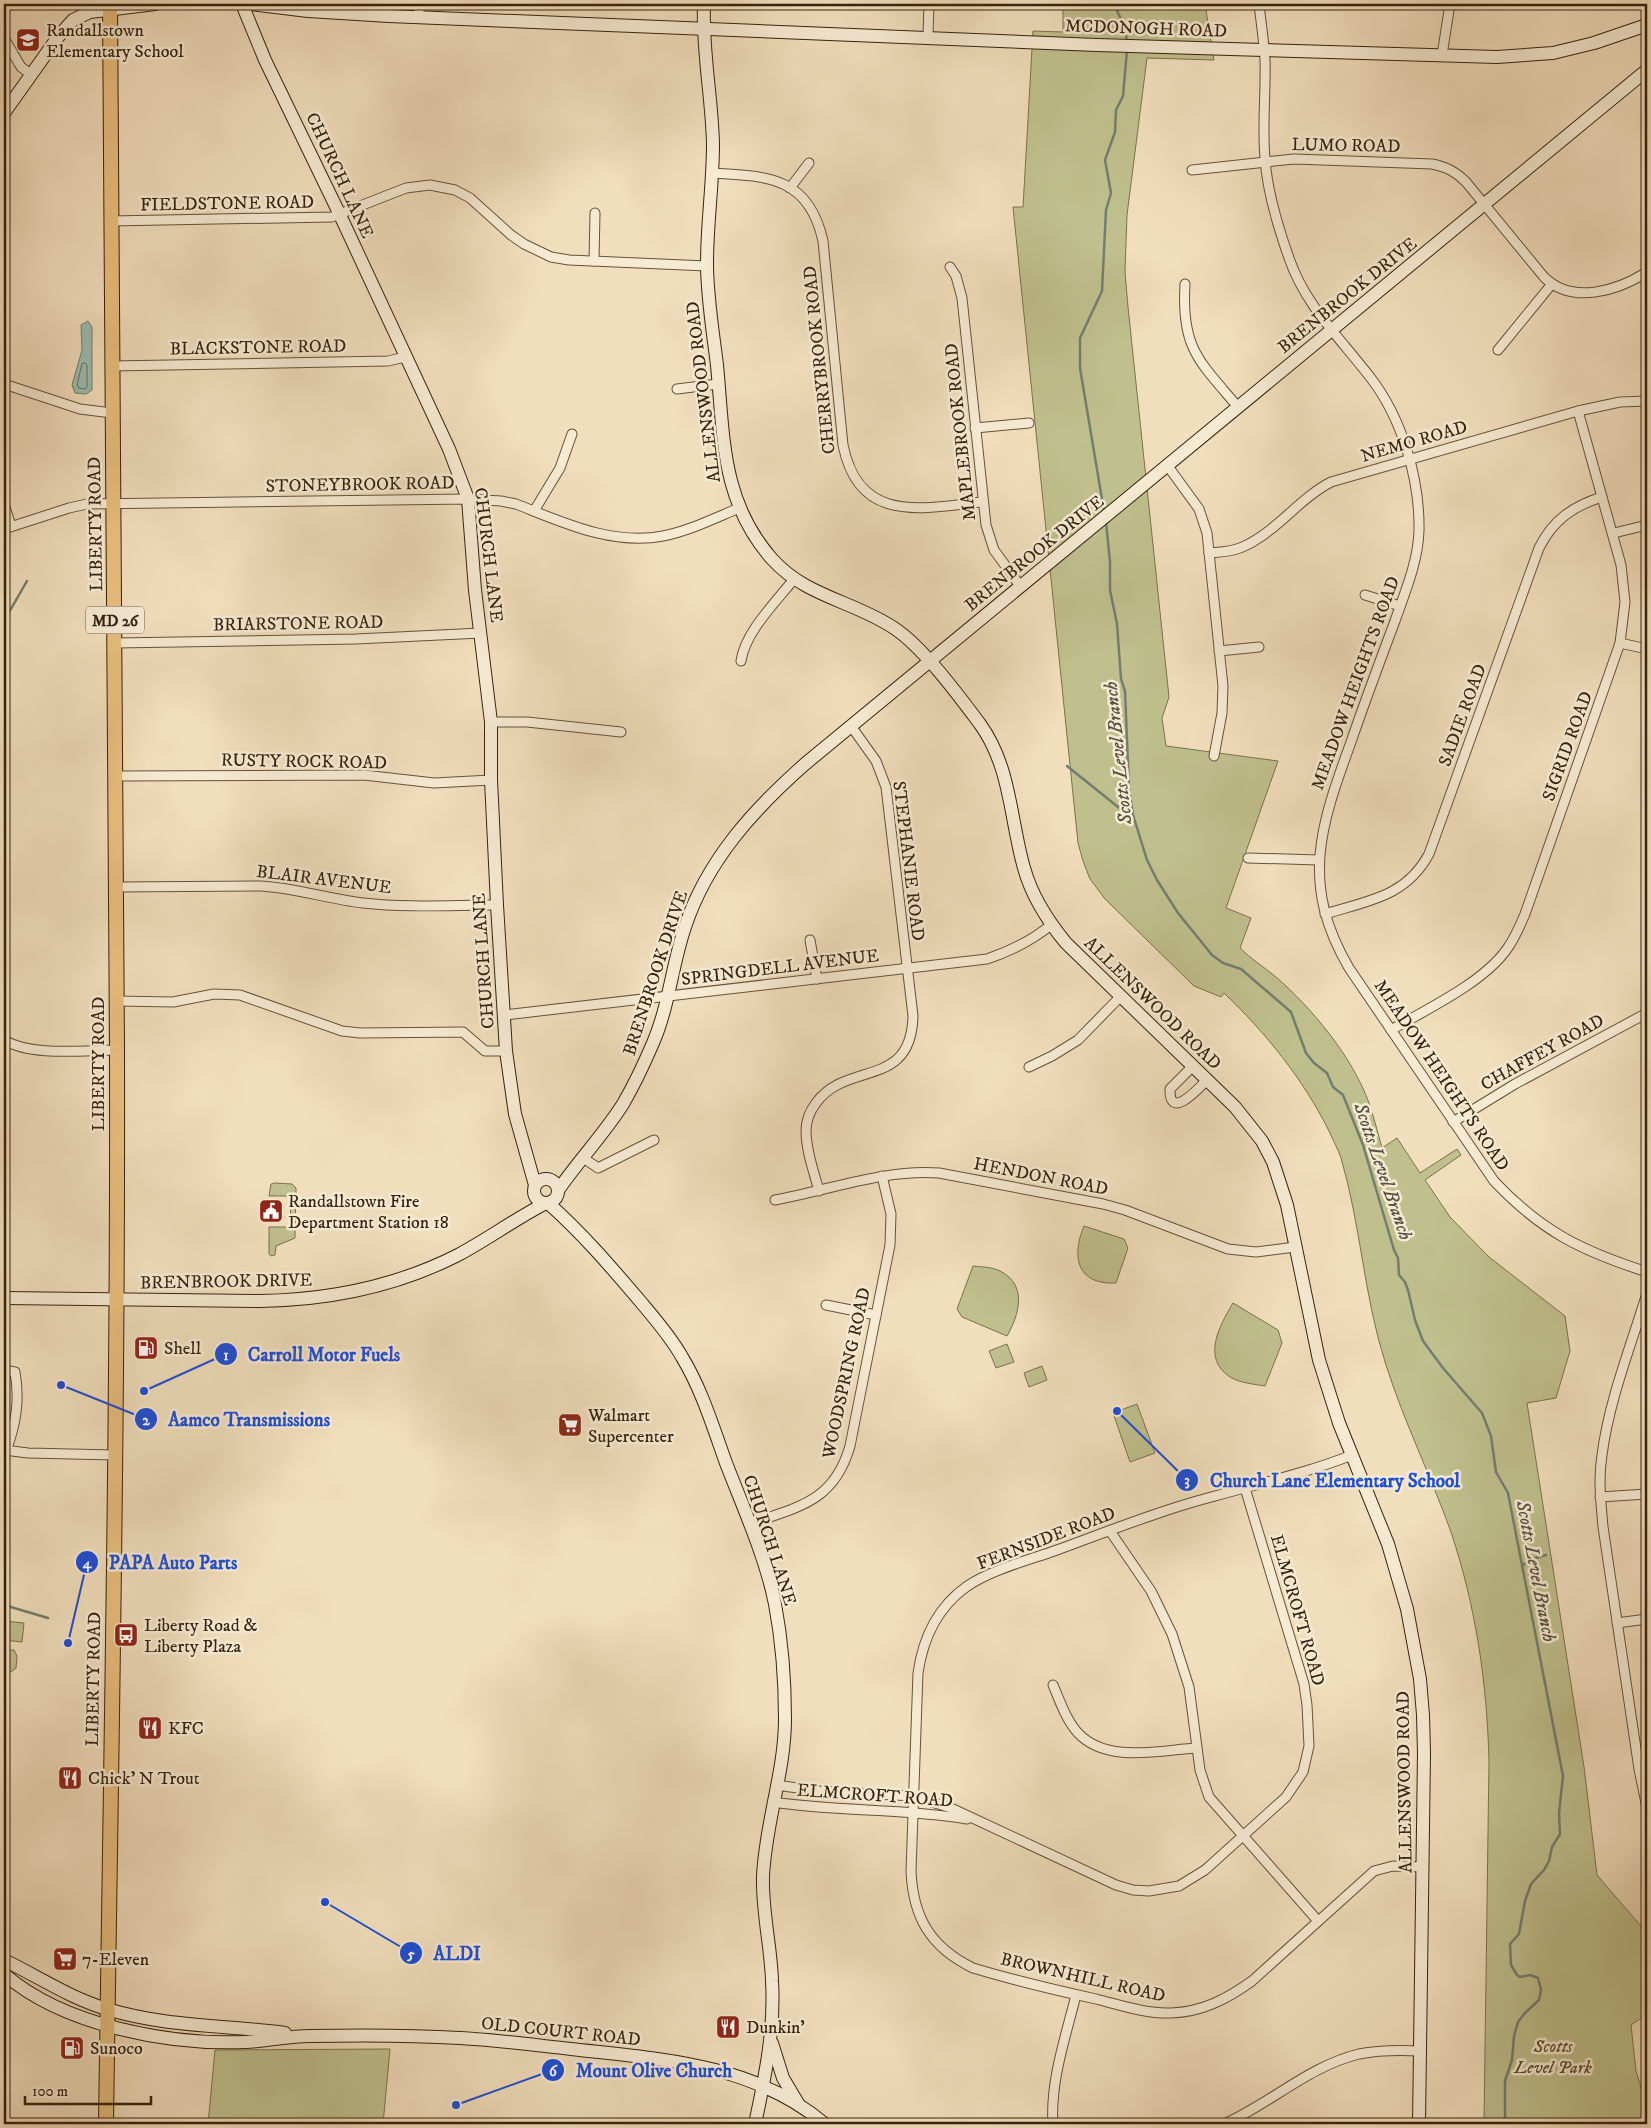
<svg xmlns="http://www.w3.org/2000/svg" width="1651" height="2128" font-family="'IM FELL DW Pica',serif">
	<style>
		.green { fill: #bfc08d; stroke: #7c714e }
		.water { fill: #9bbcb1; stroke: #737e70 }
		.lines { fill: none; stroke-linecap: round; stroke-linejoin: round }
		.shore { stroke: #6a6f60; stroke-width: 1 }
		.stream { stroke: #737e70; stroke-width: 2.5 }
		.street-casing { stroke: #66513a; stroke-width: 11 }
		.secondary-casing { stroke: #38220f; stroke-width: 14 }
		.primary-casing { stroke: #38220f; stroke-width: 16 }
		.street { stroke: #f6ead3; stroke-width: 9 }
		.secondary { stroke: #f6ead3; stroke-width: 12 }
		.primary { stroke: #e8bf7e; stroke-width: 14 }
		.labels { text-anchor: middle; stroke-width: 5; stroke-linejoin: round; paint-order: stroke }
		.shield { fill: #f6ead3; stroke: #715e4a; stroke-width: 1 }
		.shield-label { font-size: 16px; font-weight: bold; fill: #38220f }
		.street-label { font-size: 18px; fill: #38220f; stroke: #f6ead3 }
		.poi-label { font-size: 18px; fill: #38220f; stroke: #f6ead3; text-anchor: start }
		.park-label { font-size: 18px; font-style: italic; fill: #5a4a2e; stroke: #f6ead3 }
		.water-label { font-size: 19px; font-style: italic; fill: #565040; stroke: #f6ead3 }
		.leader { fill: none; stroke: #1d4ed8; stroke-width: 2 }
		.callout-dot { fill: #1d4ed8; stroke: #f6ead3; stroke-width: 2 }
		.mark-label { font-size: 15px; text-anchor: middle; font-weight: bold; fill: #fff }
		.callout-label { font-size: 19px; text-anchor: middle; font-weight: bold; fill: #1d4ed8; stroke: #f6ead3; stroke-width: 5; stroke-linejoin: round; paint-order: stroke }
	</style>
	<rect width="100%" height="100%" fill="#f1debc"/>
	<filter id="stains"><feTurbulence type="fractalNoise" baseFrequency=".004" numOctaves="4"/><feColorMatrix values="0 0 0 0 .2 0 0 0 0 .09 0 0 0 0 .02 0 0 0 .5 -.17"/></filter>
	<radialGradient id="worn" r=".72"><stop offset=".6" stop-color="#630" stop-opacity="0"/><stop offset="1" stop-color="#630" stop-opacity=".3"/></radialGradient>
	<!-- green -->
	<g class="green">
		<path d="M1063,4H1205L1214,60L1147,58L1127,215L1125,272L1128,307L1169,697L1162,718L1166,746L1278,761L1226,908L1251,918L1240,948C1251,959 1264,967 1276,977C1312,1008 1353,1058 1369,1103C1374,1118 1378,1133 1382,1148L1397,1138L1420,1173L1457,1149L1461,1155L1425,1180L1450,1217L1489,1257L1565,1316L1570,1351L1556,1398L1527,1403L1584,1767L1597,1875L1647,1933V2014L1631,2025L1636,2071L1647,2107V2124H1484L1489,1761C1487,1683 1476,1607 1451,1532C1431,1476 1404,1422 1386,1365C1364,1298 1361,1226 1341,1158C1338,1149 1333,1140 1329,1131C1303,1079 1266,1033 1224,993L1221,997L1194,986L1105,899L1090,879L1083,861L1078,843L1013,207H1023L1033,31L1063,32Z"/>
		<path d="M275,1183L292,1184L296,1188L295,1238L276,1246L275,1255L271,1256L269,1254V1227H290L291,1196H269L271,1184Z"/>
		<path d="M1084,1226L1124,1239L1128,1248L1116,1283C1077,1285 1071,1257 1084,1226Z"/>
		<path d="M973,1266C982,1267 992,1267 1000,1271C1028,1285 1019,1315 1007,1336L962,1317L957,1309Z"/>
		<path d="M1233,1303L1278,1330L1282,1343L1265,1386C1253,1384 1240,1383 1230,1377C1201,1358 1220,1325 1233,1303Z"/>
		<path d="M1007,1344L1014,1362L996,1368L989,1351Z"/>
		<path d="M1042,1366L1047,1380L1029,1387L1024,1373Z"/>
		<path d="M1137,1404L1155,1453L1130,1462L1113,1413Z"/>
		<path d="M4,1621L24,1623L22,1642L4,1640Z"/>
		<path d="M7,1650H14L17,1656L16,1668L11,1672L4,1670V1652Z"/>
		<path d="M390,2049L383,2124H208L215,2050Z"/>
	</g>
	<!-- water -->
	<path class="water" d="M88,321L92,327V390L86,394L75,393L72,385L82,350L81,325Z"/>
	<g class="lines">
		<!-- shore -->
		<path class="shore" d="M85,363L87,365V387L85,389L79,388L77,385L82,364Z"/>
		<!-- stream -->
		<g class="stream">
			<path d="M1114,4L1125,28L1127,42"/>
			<path d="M1104,511L1080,368V338L1102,291L1106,210L1111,193L1105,160L1115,132L1116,110L1123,96L1127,50"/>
			<path d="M1106,522L1110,562V590L1117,624L1121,679L1125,691L1129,789L1133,815L1147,860L1157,880L1178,913L1212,955L1223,963L1241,969L1291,1012L1306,1053L1314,1063L1327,1073L1333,1087L1343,1095L1363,1145L1394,1250L1398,1258L1399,1275L1405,1282L1408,1290L1415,1320L1423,1341L1443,1368L1482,1413L1491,1436L1496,1472L1508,1493L1563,1776L1559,1813L1560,1834L1552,1847L1549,1861L1544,1870L1531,1884L1525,1901L1519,1934L1510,1944L1511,1965L1517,1975L1520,1977L1530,1975L1538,1978L1541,1990L1539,2000L1524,2014L1518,2022L1514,2036L1512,2060L1505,2081V2124"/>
			<path d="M4,621L27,581"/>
			<path d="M1067,766L1128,815H1133"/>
			<path d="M1522,1566L1529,1560L1546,1555"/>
			<path d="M4,1605L48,1618"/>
		</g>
		<defs>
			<g id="street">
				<path d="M1259,4C1261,23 1264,41 1265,60C1266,93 1262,125 1265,158C1267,192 1278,227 1289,258C1305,305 1340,338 1370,377C1402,418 1420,479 1419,531C1418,562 1405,592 1395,621C1380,661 1365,701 1351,742C1320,827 1300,884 1349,968L1494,1181C1542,1232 1582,1251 1647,1272"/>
				<path d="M419,16V4"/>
				<path d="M928,36L929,4"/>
				<path d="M4,38L21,67L32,75"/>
				<path d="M1442,55L1450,4"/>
				<path d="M1192,170L1294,159L1432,164C1447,167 1456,172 1466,182L1544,277C1572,305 1617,291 1647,272"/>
				<path d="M713,173C768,176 809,177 823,241L843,445C859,525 922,508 983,502"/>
				<path d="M790,188L809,163"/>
				<path d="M110,221L332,217L406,188L430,185L455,190L470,198L511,235L524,244L551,257L569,260L707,266"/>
				<path d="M594,261L595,213"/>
				<path d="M950,267L956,276L962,298L986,525L994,550L1021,587"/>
				<path d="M1185,284C1181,348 1199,361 1238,407"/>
				<path d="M1498,350L1551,285"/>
				<path d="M111,366L388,361L405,357"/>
				<path d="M4,384L80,409L112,413"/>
				<path d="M677,389L718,384"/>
				<path d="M975,428L1029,423"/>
				<path d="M1167,465L1199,509L1207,533L1223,686L1222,713L1214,756"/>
				<path d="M4,504L11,526"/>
				<path d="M534,511L560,468L572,434"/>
				<path d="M4,529L69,508L87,504L468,499L501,501L516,504C562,522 612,546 663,536C689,531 715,518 739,508"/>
				<path d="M1614,533L1647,525"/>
				<path d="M1209,553C1219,552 1230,552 1240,548C1275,534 1298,499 1331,482L1578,411L1620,402L1647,401"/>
				<path d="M1365,595L1400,606"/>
				<path d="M115,643L356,639L481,633"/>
				<path d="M1620,643L1647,649"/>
				<path d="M1219,651L1259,647"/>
				<path d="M741,661C745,632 776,602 794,579"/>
				<path d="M491,722H527L621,732"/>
				<path d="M116,776L364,775L434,783L491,780"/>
				<path d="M1248,858L1319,860"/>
				<path d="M117,887L261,886C296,888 328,899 363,903C407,908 453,905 497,905"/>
				<path d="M1325,914C1367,901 1406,897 1429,854L1539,548C1553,520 1573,506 1602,497"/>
				<path d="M810,940L817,979"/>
				<path d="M117,1001L173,1002L214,994L240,995L342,1031L360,1033L463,1032L485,1051H506"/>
				<path d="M505,1015L987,959C1011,951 1031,941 1051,925"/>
				<path d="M1391,1030C1427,1009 1483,983 1507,949C1515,938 1520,926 1525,914L1620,643L1625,602L1621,565L1578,411"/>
				<path d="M4,1040C32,1057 84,1050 117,1050"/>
				<path d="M1193,1066L1170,1089C1169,1122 1200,1087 1207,1080"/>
				<path d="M1029,1067L1052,1056L1078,1040L1120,997"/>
				<path d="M1453,1122L1515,1084L1647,1013"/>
				<path d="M582,1157L598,1168L654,1140"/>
				<path d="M819,1191C814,1172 806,1151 806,1131C806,1121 810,1111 816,1103C847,1060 911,1090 913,1016L886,787L876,761L851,726"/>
				<path d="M775,1200C830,1190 884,1169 939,1173L1103,1204L1125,1210L1228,1249L1256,1252L1295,1247"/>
				<path d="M1647,1293C1631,1346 1609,1400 1602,1455C1598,1479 1601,1503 1603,1527L1639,1769L1647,1808"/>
				<path d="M826,1305L876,1315"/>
				<path d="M4,1370L15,1372C20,1400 16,1424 6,1451"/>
				<path d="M4,1450L28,1453L114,1455"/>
				<path d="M1352,1455C1307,1473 1261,1483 1215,1496C1161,1510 1109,1531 1057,1550C1029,1560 990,1570 966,1587C937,1608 923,1638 918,1673L911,1871C913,1917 930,1947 973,1968C1013,1980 1055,1990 1096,1999C1120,2005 1146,2014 1171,2013C1202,2012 1227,1999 1252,1981L1374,1871L1393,1866L1423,1867"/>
				<path d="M1600,1497L1647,1494"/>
				<path d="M749,1524C798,1507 834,1502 850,1446L890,1245L891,1214L882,1176"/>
				<path d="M1110,1531L1151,1591L1172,1634L1189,1687L1200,1770L1209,1797L1318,1921"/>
				<path d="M1617,1623L1647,1619"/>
				<path d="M1053,1685C1060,1701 1066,1720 1078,1733C1107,1764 1160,1750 1197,1748"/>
				<path d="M776,1785L819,1791L913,1796L951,1808L1116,1885L1133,1890L1149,1891L1179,1886L1205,1870L1286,1797L1303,1772L1309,1746L1307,1705L1304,1684L1245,1488"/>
				<path d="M773,1802C838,1812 903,1808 967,1819"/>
				<path d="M1053,2124C1050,2081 1066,2036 1076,1995"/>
				<path d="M1224,2124C1270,2104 1309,2066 1359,2054C1379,2050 1399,2050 1420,2051"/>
			</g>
			<g id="secondary">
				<path d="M242,4L265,60L340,215L449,449L468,499L475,590L491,722V780L497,905L506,1051L515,1114L535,1185"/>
				<path d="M251,4L308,11L389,16L1097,45L1497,57L1553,53L1594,43L1647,25"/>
				<path d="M704,4C702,51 712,97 713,144C713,184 707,223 707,263C707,297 713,332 717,365C724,438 721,501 772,559C806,597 854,601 894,628C923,647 959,696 980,724C1011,767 1010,819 1024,868C1032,897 1047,920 1066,943L1235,1107L1262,1141L1273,1162L1287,1205L1319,1360L1339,1423L1388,1544L1407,1609L1420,1679L1423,1715L1424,1753L1419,2124"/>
				<path d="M4,113L58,37L73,20L90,12L155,4"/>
				<circle cx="546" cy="1191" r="12"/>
				<path d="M559,1189C579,1160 604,1134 623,1104C634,1085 644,1064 653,1043C669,1006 672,965 685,927C707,860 754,809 805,764L1647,70"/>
				<path d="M548,1203C582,1233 611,1267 640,1301C655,1319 671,1337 682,1357C702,1390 713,1427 726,1463C743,1507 766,1558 775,1604C782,1641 785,1681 785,1719C785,1772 765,1824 763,1877C762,1912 771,1946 772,1981C775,2030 765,2077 755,2124"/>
				<path d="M4,1298L260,1301C329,1300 395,1287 458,1255C488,1239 515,1219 546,1203"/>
				<path d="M4,1960C39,1977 70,1998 107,2009C166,2027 225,2025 285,2033"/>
				<path d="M4,1974C64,2026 169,2045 246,2042C267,2041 289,2036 310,2036C360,2035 410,2035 460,2038C497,2040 534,2045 571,2049C661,2059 752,2063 825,2124"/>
				<path d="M772,2043L783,2078L799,2105"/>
			</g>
			<path id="primary" d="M106,2124C111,1766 118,1407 117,1048C117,700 110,352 110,4"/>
		</defs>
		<!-- street casing -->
		<use href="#street" class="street-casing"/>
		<!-- secondary casing -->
		<use href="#secondary" class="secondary-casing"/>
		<!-- primary casing -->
		<use href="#primary" class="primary-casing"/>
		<!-- street -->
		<use href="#street" class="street"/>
		<!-- secondary -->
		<use href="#secondary" class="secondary"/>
		<!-- primary -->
		<use href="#primary" class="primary"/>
	</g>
	<!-- icons -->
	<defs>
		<symbol id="school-square" viewBox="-11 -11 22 22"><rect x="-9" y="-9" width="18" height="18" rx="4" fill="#8f2418" stroke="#f6ead3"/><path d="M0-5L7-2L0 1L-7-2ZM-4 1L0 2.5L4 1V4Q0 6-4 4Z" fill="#fff"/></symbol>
		<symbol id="civic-square" viewBox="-11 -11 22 22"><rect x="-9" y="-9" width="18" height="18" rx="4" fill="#8f2418" stroke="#f6ead3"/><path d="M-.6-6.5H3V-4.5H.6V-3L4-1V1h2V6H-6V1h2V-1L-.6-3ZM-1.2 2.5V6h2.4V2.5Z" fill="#fff"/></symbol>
		<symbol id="fuel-square" viewBox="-11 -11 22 22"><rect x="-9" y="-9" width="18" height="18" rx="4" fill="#8f2418" stroke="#f6ead3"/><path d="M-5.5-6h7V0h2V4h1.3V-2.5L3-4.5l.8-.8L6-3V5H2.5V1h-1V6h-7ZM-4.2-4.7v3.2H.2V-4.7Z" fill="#fff"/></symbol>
		<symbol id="supermarket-square" viewBox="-11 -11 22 22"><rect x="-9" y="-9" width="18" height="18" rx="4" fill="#8f2418" stroke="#f6ead3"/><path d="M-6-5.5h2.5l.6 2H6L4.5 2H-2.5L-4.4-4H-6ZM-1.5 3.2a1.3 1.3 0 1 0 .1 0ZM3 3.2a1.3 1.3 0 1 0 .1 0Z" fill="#fff"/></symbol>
		<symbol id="bus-square" viewBox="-11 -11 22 22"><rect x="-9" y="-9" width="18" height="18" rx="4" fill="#8f2418" stroke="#f6ead3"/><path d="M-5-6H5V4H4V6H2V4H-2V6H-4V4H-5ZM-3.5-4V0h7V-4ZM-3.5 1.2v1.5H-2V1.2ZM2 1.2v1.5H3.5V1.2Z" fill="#fff"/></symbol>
		<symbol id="restaurant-square" viewBox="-11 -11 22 22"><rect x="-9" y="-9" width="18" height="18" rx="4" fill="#8f2418" stroke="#f6ead3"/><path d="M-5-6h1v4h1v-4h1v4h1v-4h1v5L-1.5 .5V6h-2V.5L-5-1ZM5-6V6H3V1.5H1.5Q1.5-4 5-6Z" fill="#fff"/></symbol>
	</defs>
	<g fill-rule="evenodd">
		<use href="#school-square" x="14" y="26" width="28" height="28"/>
		<use href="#civic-square" x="257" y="1197" width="28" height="28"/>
		<use href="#fuel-square" x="132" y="1334" width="28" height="28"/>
		<use href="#supermarket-square" x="556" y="1411" width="28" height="28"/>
		<use href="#bus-square" x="112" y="1621" width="28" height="28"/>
		<use href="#restaurant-square" x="136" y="1714" width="28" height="28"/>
		<use href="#restaurant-square" x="56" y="1764" width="28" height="28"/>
		<use href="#supermarket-square" x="51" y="1945" width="28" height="28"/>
		<use href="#restaurant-square" x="714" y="2013" width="28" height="28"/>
		<use href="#fuel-square" x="58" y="2034" width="28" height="28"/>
	</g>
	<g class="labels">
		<!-- shield labels -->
		<rect class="shield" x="86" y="606.5" width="58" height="27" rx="4"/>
		<g class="shield-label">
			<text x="115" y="626">MD 26</text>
		</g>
		<!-- street labels -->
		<g class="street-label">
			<text transform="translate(1146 28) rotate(2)" y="6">MCDONOGH ROAD</text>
			<text transform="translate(1346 145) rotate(1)" y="6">LUMO ROAD</text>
			<text transform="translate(340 175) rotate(65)" y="6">CHURCH LANE</text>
			<text transform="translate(227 203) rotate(-1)" y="6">FIELDSTONE ROAD</text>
			<text transform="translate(1347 295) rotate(-39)" y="6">BRENBROOK DRIVE</text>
			<text transform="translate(258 347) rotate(-1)" y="6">BLACKSTONE ROAD</text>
			<text transform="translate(819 360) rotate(-96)" y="6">CHERRYBROOK ROAD</text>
			<text transform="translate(703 392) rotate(-97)" y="6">ALLENSWOOD ROAD</text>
			<text transform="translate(960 432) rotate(-96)" y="6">MAPLEBROOK ROAD</text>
			<text transform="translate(1414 441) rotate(-16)" y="6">NEMO ROAD</text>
			<text transform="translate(360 484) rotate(-1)" y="6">STONEYBROOK ROAD</text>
			<text transform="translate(95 524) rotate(-91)" y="6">LIBERTY ROAD</text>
			<text transform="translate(1034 553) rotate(-39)" y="6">BRENBROOK DRIVE</text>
			<text transform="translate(489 555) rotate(83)" y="6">CHURCH LANE</text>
			<text transform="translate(298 623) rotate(-1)" y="6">BRIARSTONE ROAD</text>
			<text transform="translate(1355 683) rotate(-70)" y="6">MEADOW HEIGHTS ROAD</text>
			<text transform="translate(1462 715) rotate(-70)" y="6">SADIE ROAD</text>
			<text transform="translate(1567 746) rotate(-70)" y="6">SIGRID ROAD</text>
			<text transform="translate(304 761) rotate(1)" y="6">RUSTY ROCK ROAD</text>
			<text transform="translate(909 861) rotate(83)" y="6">STEPHANIE ROAD</text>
			<text transform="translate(324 879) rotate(7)" y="6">BLAIR AVENUE</text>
			<text transform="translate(483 961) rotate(-94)" y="6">CHURCH LANE</text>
			<text transform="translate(780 967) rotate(-7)" y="6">SPRINGDELL AVENUE</text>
			<text transform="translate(655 973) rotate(-72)" y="6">BRENBROOK DRIVE</text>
			<text transform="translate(1153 1003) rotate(44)" y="6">ALLENSWOOD ROAD</text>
			<text transform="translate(1542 1052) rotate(-29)" y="6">CHAFFEY ROAD</text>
			<text transform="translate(98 1064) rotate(-90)" y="6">LIBERTY ROAD</text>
			<text transform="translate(1442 1075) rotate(56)" y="6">MEADOW HEIGHTS ROAD</text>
			<text transform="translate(1041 1176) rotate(11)" y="6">HENDON ROAD</text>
			<text transform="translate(226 1281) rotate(-1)" y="6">BRENBROOK DRIVE</text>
			<text transform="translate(846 1373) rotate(-78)" y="6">WOODSPRING ROAD</text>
			<text transform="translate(1046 1538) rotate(-21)" y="6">FERNSIDE ROAD</text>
			<text transform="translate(770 1540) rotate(72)" y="6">CHURCH LANE</text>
			<text transform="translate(1298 1610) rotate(74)" y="6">ELMCROFT ROAD</text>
			<text transform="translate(93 1679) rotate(-89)" y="6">LIBERTY ROAD</text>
			<text transform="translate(1404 1782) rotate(-91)" y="6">ALLENSWOOD ROAD</text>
			<text transform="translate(875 1795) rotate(4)" y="6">ELMCROFT ROAD</text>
			<text transform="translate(1083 1977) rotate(13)" y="6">BROWNHILL ROAD</text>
			<text transform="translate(561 2031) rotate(6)" y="6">OLD COURT ROAD</text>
		</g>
		<!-- poi labels -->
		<g class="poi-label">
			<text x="46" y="36">Randallstown<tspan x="46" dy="21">Elementary School</tspan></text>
			<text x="288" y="1207">Randallstown Fire<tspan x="288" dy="21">Department Station 18</tspan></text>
			<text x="164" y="1354">Shell</text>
			<text x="588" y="1421">Walmart<tspan x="588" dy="21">Supercenter</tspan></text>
			<text x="144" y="1631">Liberty Road &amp;<tspan x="144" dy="21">Liberty Plaza</tspan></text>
			<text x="168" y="1734">KFC</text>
			<text x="88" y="1784">Chick' N Trout</text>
			<text x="82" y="1965">7-Eleven</text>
			<text x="746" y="2033">Dunkin'</text>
			<text x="90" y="2054">Sunoco</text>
		</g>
		<!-- park labels -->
		<g class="park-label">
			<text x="1553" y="2052">Scotts<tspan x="1553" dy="21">Level Park</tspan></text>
		</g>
		<!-- water labels -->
		<g class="water-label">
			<text transform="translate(1117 753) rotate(-96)" y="7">Scotts Level Branch</text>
			<text transform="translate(1384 1171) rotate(71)" y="7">Scotts Level Branch</text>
			<text transform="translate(1537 1571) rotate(79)" y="7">Scotts Level Branch</text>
		</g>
	</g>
	<!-- callouts -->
	<path class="leader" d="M144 1391L226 1354M61 1385L146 1419M1117 1411L1187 1480M68 1643L87 1562M325 1902L411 1953M456 2105L553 2070"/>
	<g class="callout-dot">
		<circle cx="144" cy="1391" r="5"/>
		<circle cx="61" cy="1385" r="5"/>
		<circle cx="1117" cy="1411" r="5"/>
		<circle cx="68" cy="1643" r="5"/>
		<circle cx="325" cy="1902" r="5"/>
		<circle cx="456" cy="2105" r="5"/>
		<circle cx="226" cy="1354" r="12"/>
		<circle cx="146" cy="1419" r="12"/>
		<circle cx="1187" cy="1480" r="12"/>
		<circle cx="87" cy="1562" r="12"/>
		<circle cx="411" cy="1953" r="12"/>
		<circle cx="553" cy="2070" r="12"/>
	</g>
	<g class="mark-label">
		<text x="226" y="1360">1</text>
		<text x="146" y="1425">2</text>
		<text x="1187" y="1485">3</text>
		<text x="87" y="1568">4</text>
		<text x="411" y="1959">5</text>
		<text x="553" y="2076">6</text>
	</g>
	<g class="callout-label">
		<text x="324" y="1361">Carroll Motor Fuels</text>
		<text x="249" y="1426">Aamco Transmissions</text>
		<text x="1335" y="1487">Church Lane Elementary School</text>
		<text x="173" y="1569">PAPA Auto Parts</text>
		<text x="457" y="1960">ALDI</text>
		<text x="654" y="2077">Mount Olive Church</text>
	</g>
	<!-- margin -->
	<rect width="1651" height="2128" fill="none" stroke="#f1debc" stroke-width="20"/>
	<rect x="5" y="5" width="1641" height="2118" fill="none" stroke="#38220f" stroke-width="2.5"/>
	<rect x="10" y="10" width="1631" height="2108" fill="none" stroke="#38220f"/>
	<!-- scale -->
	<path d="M25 2096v8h126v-8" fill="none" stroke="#38220f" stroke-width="2.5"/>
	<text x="32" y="2096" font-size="15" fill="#38220f" stroke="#f6ead3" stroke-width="4" paint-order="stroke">100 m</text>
	<rect width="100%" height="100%" filter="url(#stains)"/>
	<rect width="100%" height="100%" fill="url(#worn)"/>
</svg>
